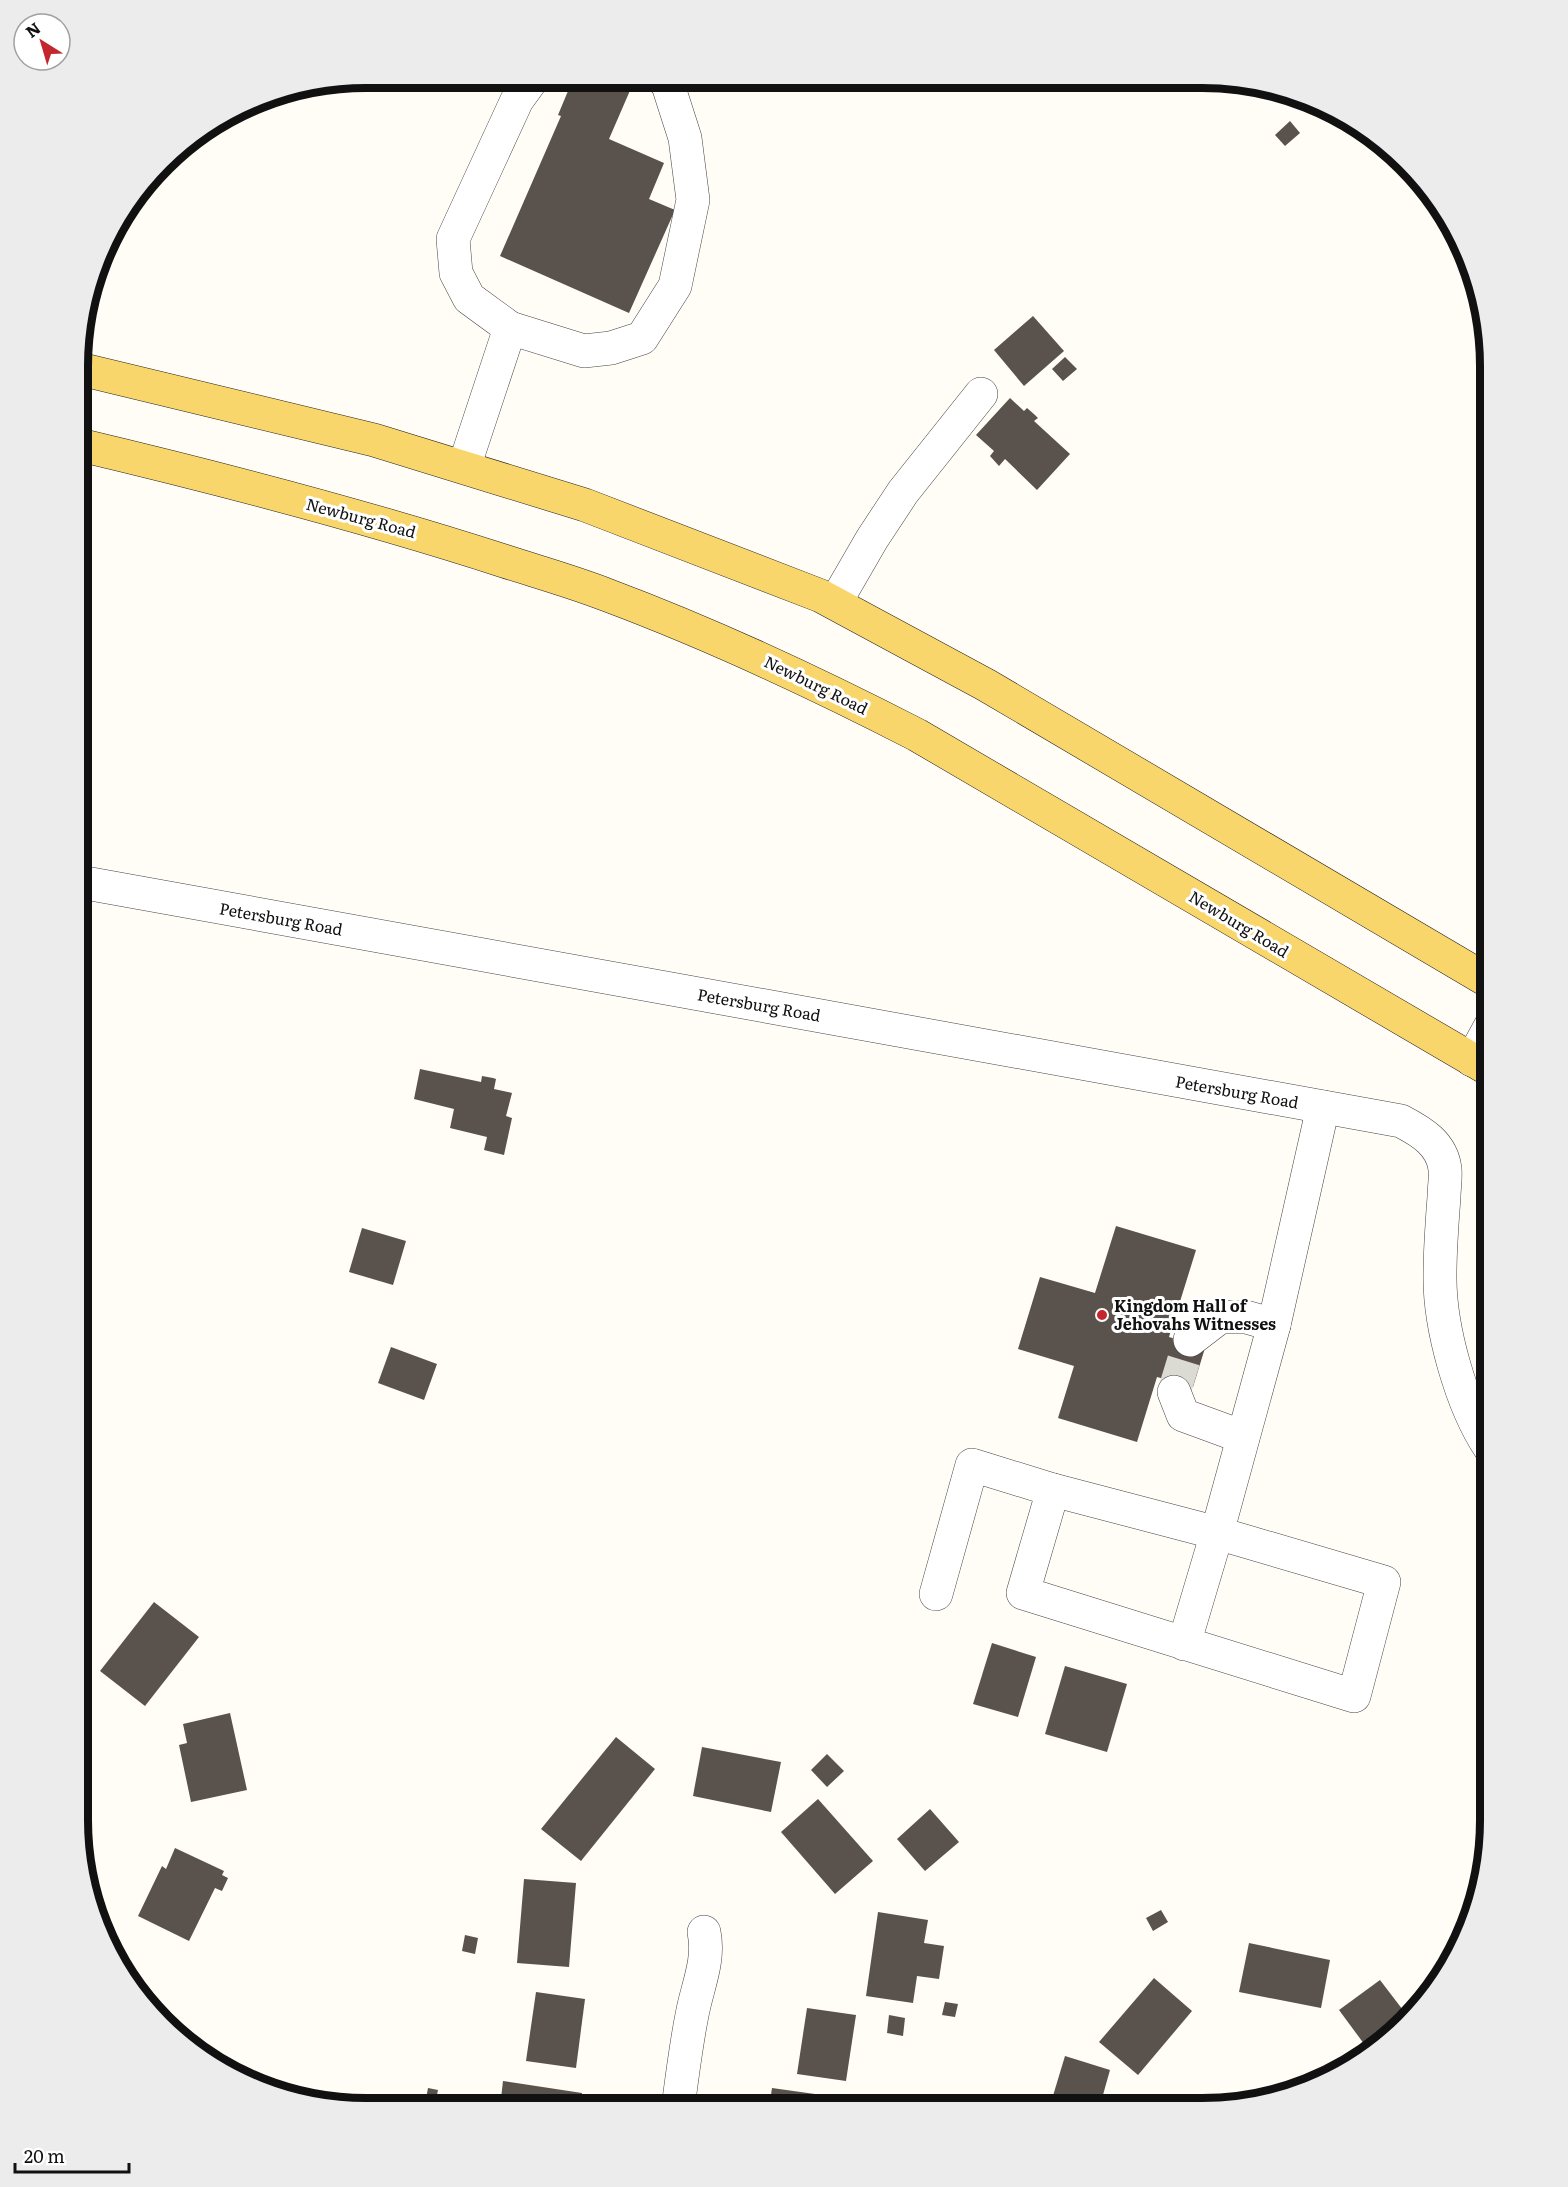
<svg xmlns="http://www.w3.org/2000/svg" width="1568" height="2187" font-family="Literata,serif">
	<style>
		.building { fill: #5a524d }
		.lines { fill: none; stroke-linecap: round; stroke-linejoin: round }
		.minor-tunnel { stroke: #dbdad3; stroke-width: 33; stroke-dasharray: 33 16; stroke-linecap: butt }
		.minor-casing { stroke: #444; stroke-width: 34 }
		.major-casing { stroke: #222; stroke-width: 34 }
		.minor { stroke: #fff; stroke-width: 33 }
		.major { stroke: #f9d66b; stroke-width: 33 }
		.poi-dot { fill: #c4262e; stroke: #fff; stroke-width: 2 }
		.labels { text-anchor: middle; stroke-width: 6; stroke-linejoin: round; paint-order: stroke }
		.street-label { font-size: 16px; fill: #111; stroke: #fff }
		.poi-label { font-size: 16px; font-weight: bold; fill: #111; stroke: #fff; text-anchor: start }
		.rim { fill: none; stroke: #111; stroke-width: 8 }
	</style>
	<rect width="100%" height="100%" fill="#fffdf5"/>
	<!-- building -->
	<g class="building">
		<path d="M573,79H635L609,139L664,163L649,199L675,210L629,313L500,256L561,116L558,115Z"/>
		<path d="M1290,121L1300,133L1285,146L1275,135Z"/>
		<path d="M1033,316L1064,351L1024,386L994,350Z"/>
		<path d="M1065,357L1077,369L1063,381L1052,369Z"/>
		<path d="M1010,398L1024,411L1027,408L1035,415L1038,418L1034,421L1070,454L1037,490L1005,459L999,466L990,456L994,451L976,435Z"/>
		<path d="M420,1069L481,1082L482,1076L493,1078L496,1079L494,1089L512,1093L506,1116L512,1118L504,1155L484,1150L487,1137L450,1128L454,1109L414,1099Z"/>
		<path d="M1116,1226L1196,1250L1169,1337L1205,1348L1193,1387L1157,1377L1137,1442L1058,1418L1074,1366L1018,1349L1040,1277L1095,1293Z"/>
		<path d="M362,1228L406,1241L393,1285L349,1272Z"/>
		<path d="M391,1347L437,1364L424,1400L378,1383Z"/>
		<path d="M154,1602L199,1637L145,1706L100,1671Z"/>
		<path d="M992,1643L1036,1657L1018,1717L973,1704Z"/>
		<path d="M1065,1666L1127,1684L1107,1752L1045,1734Z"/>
		<path d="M230,1713L247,1790L191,1802L179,1745L187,1743L183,1724Z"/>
		<path d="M616,1737L655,1769L581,1861L541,1829Z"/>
		<path d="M702,1747L781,1762L771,1812L693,1796Z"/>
		<path d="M827,1754L844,1771L827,1787L811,1770Z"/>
		<path d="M818,1799L873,1861L835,1894L781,1832Z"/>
		<path d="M930,1809L959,1842L925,1871L897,1839Z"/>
		<path d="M175,1848L224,1871L222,1875L228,1878L222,1891L215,1888L189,1941L138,1916L162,1866L166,1869Z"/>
		<path d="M524,1879L576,1883L569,1967L517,1963Z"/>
		<path d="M1161,1910L1168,1922L1153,1931L1146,1918Z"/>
		<path d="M878,1912L928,1920L924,1943L944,1946L939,1979L917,1976L913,2003L866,1996Z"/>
		<path d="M465,1935L478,1938L475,1954L462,1951Z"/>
		<path d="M1249,1943L1330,1960L1321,2008L1239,1992Z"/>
		<path d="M112,1955L125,1959L122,1969Z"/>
		<path d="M1154,1978L1192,2011L1138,2075L1099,2042Z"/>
		<path d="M1380,1980L1409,2018L1391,2038L1370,2052L1339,2010Z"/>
		<path d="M536,1992L585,1999L576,2068L526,2061Z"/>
		<path d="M945,2002L958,2004L955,2017L942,2015Z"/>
		<path d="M807,2008L856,2015L846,2081L797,2074Z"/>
		<path d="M889,2015L905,2018L903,2036L887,2033Z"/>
		<path d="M1065,2056L1110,2070L1099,2109H1049Z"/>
		<path d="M503,2081L582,2093L580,2107H500Z"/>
		<path d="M428,2088L438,2090L435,2105L425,2104Z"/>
		<path d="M772,2088L822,2095L820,2108H769Z"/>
	</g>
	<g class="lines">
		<!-- minor-tunnel -->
		<path class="minor-tunnel" d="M1174,1392L1190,1340"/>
		<defs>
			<g id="minor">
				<path d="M533,78L517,100L453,239L456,273L469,298L510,328L584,351L611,348L642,338L675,286L693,200L685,138L668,85L663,79"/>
				<path d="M464,467L510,328"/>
				<path d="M835,603L872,539L903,492L981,394"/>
				<path d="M80,882L1401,1121C1422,1132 1442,1144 1445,1169C1446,1178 1444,1188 1444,1197C1442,1223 1440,1248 1440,1274C1439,1326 1461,1405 1490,1448"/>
				<path d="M1472,1060L1490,1027"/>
				<path d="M1190,1340L1220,1317H1246L1274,1325"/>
				<path d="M1174,1392L1183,1415L1243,1437"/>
				<path d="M1053,1490L1023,1593L1354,1696L1384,1582L1217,1533L1184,1644"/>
				<path d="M936,1594L972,1465L1053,1490L1217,1533L1274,1325L1323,1107"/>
				<path d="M678,2108C682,2077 686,2045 692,2015C697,1987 710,1961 704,1932"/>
			</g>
			<g id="major">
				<path d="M80,369L374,440L585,505L821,596L986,685L1490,982"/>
				<path d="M80,445C223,479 365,516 504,561C538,572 574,582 607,595C714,635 816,683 917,735L1490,1070"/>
			</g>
		</defs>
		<!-- minor casing -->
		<use href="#minor" class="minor-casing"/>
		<!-- major casing -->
		<use href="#major" class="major-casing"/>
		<!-- minor -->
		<use href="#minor" class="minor"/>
		<!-- major -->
		<use href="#major" class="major"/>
	</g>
	<!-- markers -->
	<circle class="poi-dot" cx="1102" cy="1315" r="6"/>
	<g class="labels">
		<!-- street labels -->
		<g class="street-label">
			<text transform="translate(361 518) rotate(15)" y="6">Newburg Road</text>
			<text transform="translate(816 685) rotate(26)" y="6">Newburg Road</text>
			<text transform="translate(281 919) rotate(10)" y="6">Petersburg Road</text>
			<text transform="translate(1239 924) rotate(31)" y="6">Newburg Road</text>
			<text transform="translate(759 1005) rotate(10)" y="6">Petersburg Road</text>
			<text transform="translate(1237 1092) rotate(10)" y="6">Petersburg Road</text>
		</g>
		<!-- poi labels -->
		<g class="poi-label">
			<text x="1114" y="1312">Kingdom Hall of<tspan x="1114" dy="18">Jehovahs Witnesses</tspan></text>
		</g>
	</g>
	<!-- crop -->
	<path d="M0 0H1568V2187H0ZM366 88H1202A278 278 0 0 1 1480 366V1820A278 278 0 0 1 1202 2098H366A278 278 0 0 1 88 1820V366A278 278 0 0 1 366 88Z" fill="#ececec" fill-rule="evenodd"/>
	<path class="rim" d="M366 88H1202A278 278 0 0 1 1480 366V1820A278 278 0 0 1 1202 2098H366A278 278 0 0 1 88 1820V366A278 278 0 0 1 366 88Z"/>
	<!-- north arrow -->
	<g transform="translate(42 42) rotate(323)"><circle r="28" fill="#ffffff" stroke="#a0a0a0" stroke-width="1.5"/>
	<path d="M0-4.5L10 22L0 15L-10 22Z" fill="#c4262e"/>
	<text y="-9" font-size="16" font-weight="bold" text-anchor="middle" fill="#111111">N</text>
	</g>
	<!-- scale -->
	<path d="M15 2163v9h114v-9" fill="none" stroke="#111111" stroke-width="3"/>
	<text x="24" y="2163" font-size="18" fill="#111111" stroke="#ffffff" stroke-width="4.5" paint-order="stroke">20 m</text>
</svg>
